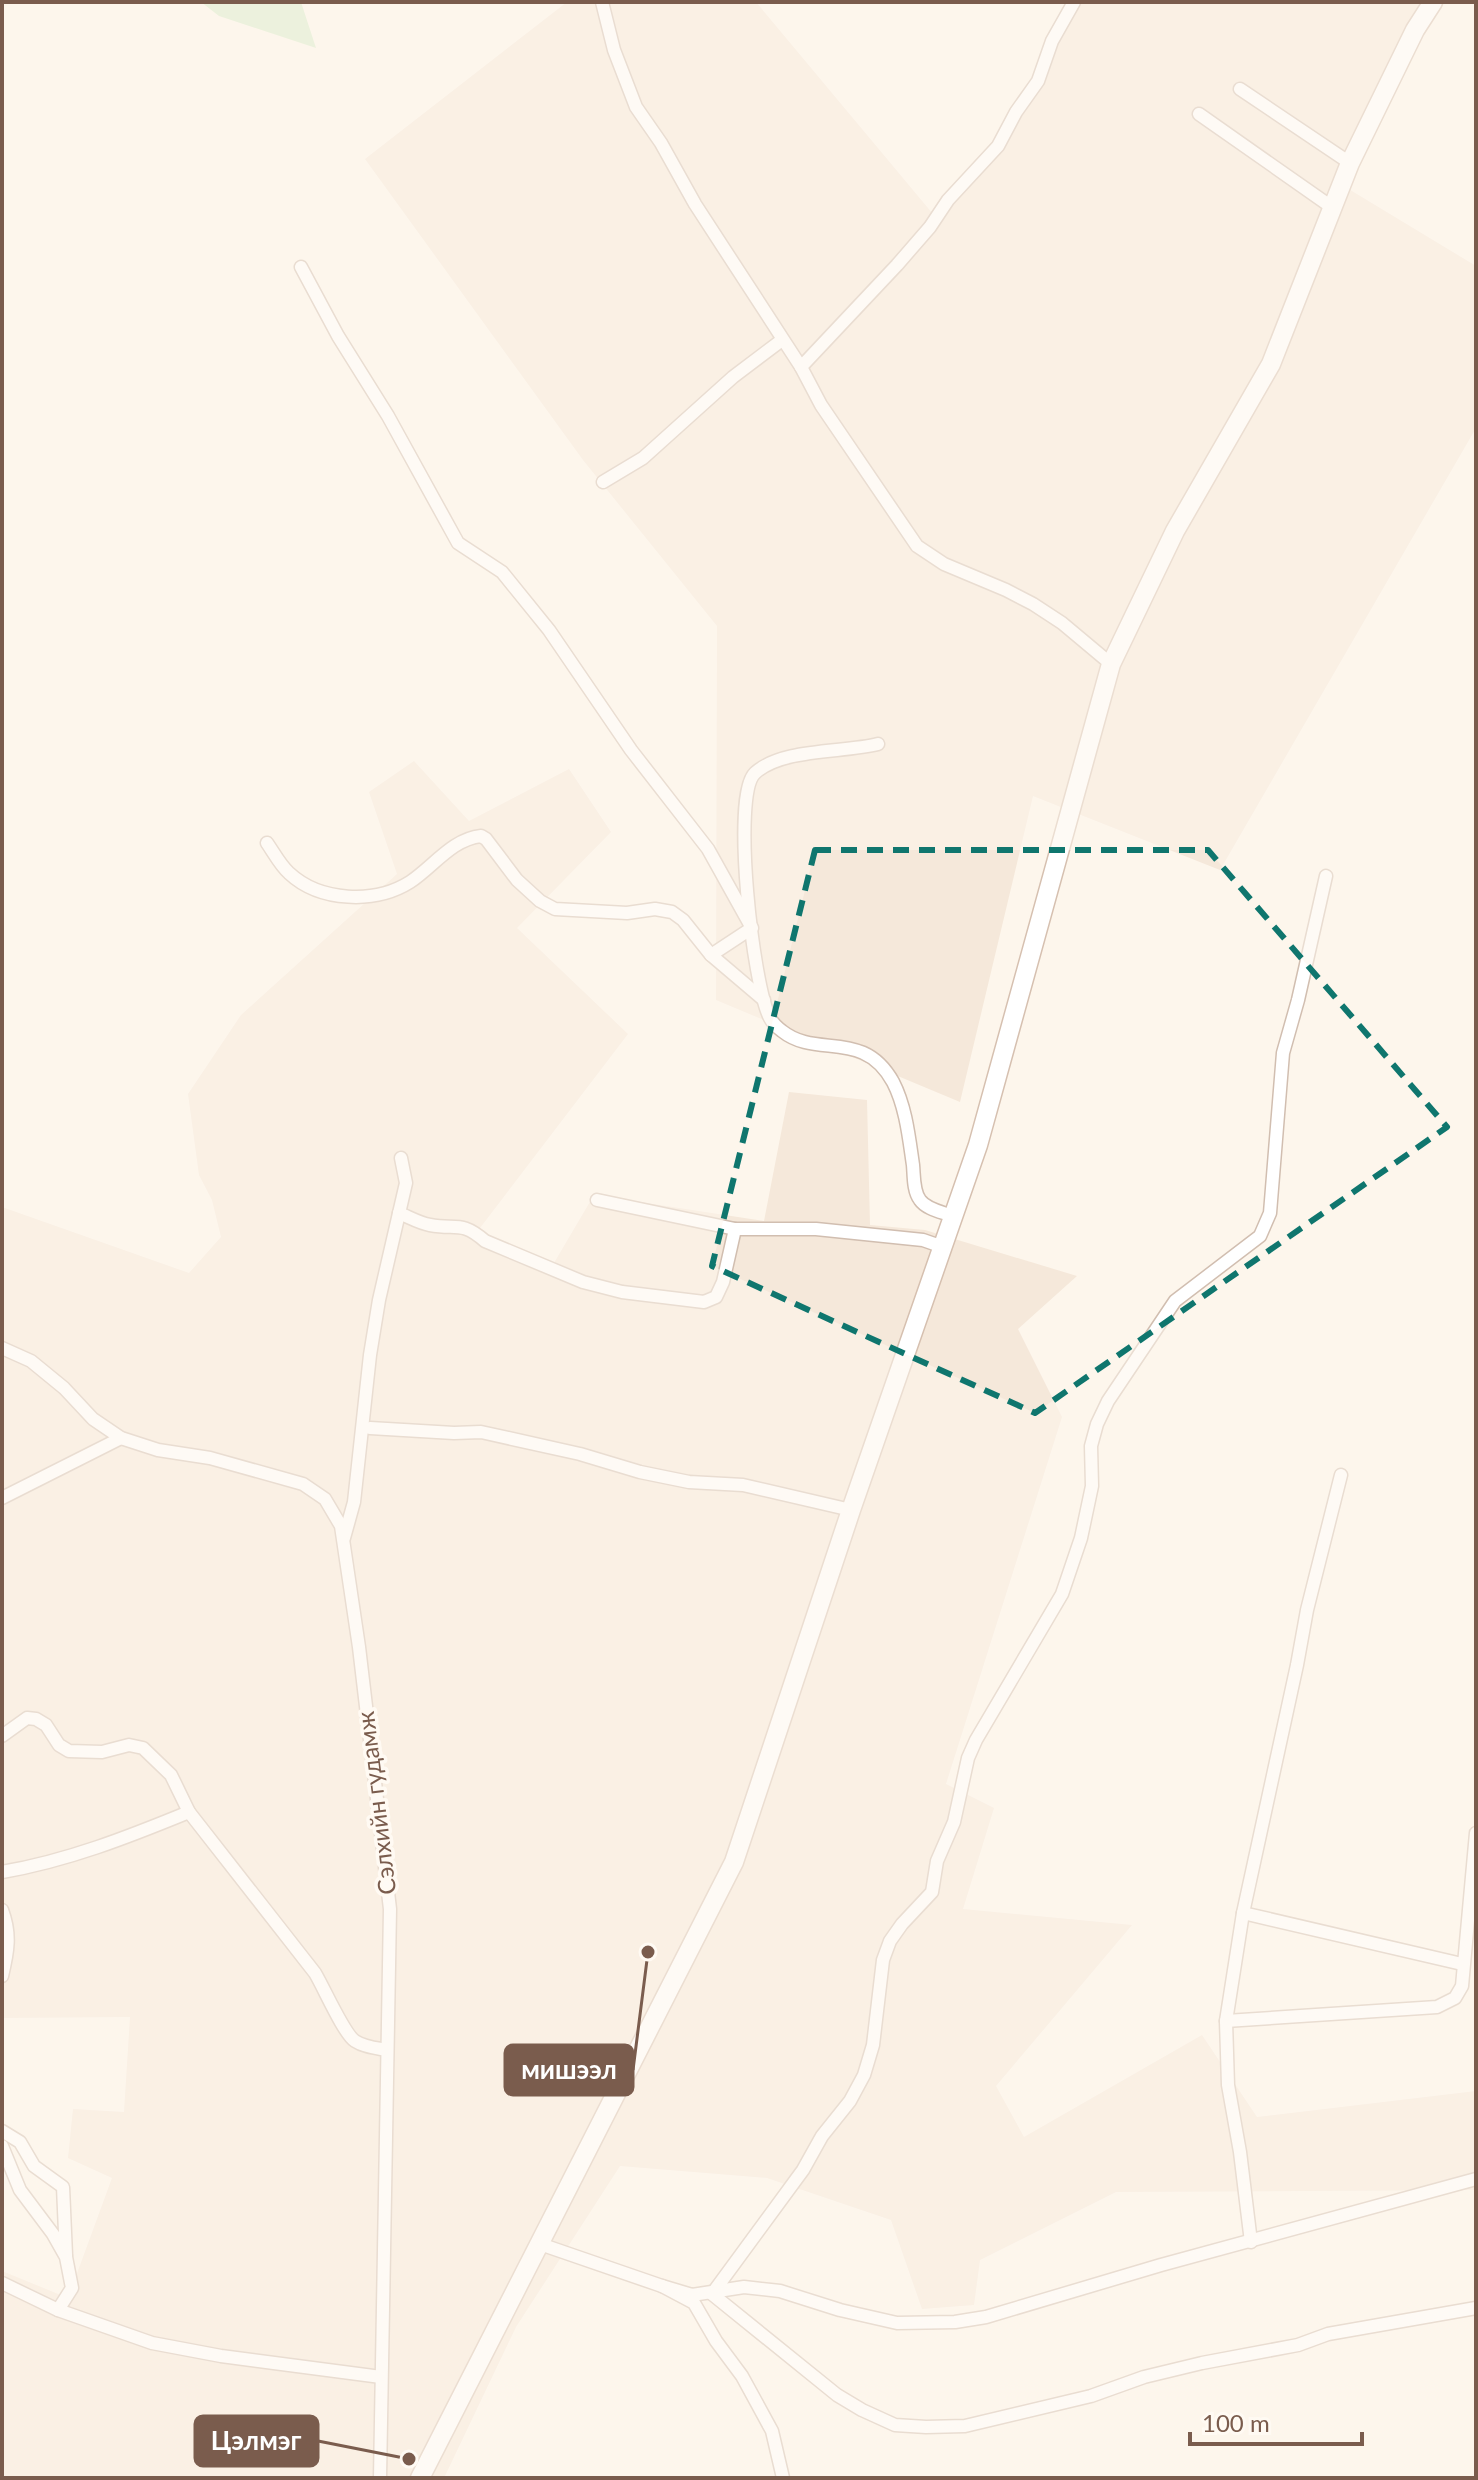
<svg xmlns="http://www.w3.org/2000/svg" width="1478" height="2480" font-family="Lato,sans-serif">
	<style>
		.residential { fill: #f5e8da }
		.green { fill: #d8ecc9 }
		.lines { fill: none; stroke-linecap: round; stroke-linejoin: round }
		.street-casing { stroke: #d1beb0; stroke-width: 15 }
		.secondary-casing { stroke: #d6c0b0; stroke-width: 21 }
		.street { stroke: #fff; stroke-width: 12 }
		.secondary { stroke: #fff; stroke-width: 18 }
		.marked { fill: none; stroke: #0f766e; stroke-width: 6; stroke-dasharray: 16 10; stroke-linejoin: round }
		.labels { text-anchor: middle; stroke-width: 7; stroke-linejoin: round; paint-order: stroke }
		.street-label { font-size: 24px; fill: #7a5c4d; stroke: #fffaf3 }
		.leader { fill: none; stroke: #7a5c4d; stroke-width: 3 }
		.callout-dot { fill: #7a5c4d; stroke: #fffaf3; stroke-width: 3 }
		.callout { fill: #7a5c4d; stroke: #7a5c4d; stroke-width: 3 }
		.callout-label { font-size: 26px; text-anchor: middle; font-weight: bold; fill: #fff }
	</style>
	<rect width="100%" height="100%" fill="#fdf6ec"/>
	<!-- residential -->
	<g class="residential">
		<path d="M567,2H756L938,220L986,164L1074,2H1428L1337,182L1476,266V428L1220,870L1033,796L960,1102L716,1000L717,626L583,460L365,159Z"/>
		<path d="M414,761L469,821L569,769L611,832L517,928L628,1034L480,1228L515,1254L551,1268L594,1195L764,1221L789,1092L867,1100L870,1225L925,1230L1077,1276L1018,1329L1062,1417L946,1784L994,1808L963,1909L1132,1925L996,2086L1024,2137L1202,2035L1257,2117L1476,2091V2190L1116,2192L980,2260L974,2305L922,2309L891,2220L767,2178L620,2166L516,2327L444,2478H2V2271L68,2298L112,2178L68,2158L73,2109L124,2112L130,2017L2,2018V1207L189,1273L221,1237L212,1200L199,1175L188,1094L241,1015L397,874L369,792Z"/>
	</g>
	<!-- green -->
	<path class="green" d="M201,2H301L316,48L219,16Z"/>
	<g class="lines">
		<defs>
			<g id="street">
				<path d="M602,2L614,50L636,107L661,143L695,204L801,367L821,405L917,546L944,564L1006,590L1033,604L1062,623L1111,664"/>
				<path d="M1240,89L1350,163"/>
				<path d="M1199,114L1333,208"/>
				<path d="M301,267L338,336L388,416L458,543L502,572L549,630L631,750L708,849L752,928L711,955"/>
				<path d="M801,367L897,265L930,227L948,200L998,146L1016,112L1038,81L1052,41L1074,2"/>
				<path d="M603,482L643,458L733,377L782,340"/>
				<path d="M878,744C843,753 782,748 755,773C731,795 753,987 770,1018C772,1022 778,1028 782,1031C817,1059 863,1028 893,1082C906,1107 909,1138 913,1165C914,1175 913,1191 920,1200C926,1209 942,1212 952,1216"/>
				<path d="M267,843C274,853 280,865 289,873C320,902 375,904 410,882C433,867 452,839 481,836L486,839L517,880L540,901L555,909L627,913L655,909L672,912L683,920L711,955L764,1000"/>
				<path d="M1326,876L1298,1000L1283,1053L1270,1213L1260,1236L1175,1301L1108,1401L1097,1424L1091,1446L1092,1486L1081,1538L1062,1594L976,1740L968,1758L954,1822L937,1861L932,1892L902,1924L890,1941L883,1960L873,2045L864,2075L850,2101L822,2136L803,2170L712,2294L837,2395L862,2410L895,2425L926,2427L965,2426L1091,2396L1144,2377L1202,2363L1298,2345L1328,2334L1476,2308"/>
				<path d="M597,1200L735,1229H816L923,1240L943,1247"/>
				<path d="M399,1213C409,1217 419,1223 430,1225C456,1230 461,1220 485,1241L583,1282L622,1292L704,1302L716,1297L723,1282L735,1229"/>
				<path d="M2,1348L31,1361L64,1388L93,1419L121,1438L158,1450L210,1458L303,1484L325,1499L341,1526L359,1647L390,1909L380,2478"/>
				<path d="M370,1428L454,1433L481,1432L580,1454L640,1472L689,1482L743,1485L851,1510"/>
				<path d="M2,1498L121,1438"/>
				<path d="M344,1538L354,1502L370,1355L379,1300L406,1183L401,1158"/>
				<path d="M2,1736L27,1718L36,1719L46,1725L59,1745L69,1751L102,1752L129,1745L143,1748L171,1775L189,1812L315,1973C324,1988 344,2034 355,2041C364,2047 376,2048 387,2050"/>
				<path d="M2,1872C67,1861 128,1837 189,1812"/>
				<path d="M2,1910C11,1934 8,1951 2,1976"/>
				<path d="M1243,1913L1462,1964"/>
				<path d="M1226,2021L1437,2007L1455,1998L1462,1986L1476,1833"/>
				<path d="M2,2131L20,2142L34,2166L63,2187L66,2255"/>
				<path d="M2,2146L20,2190L53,2234L66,2257L72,2288L58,2310"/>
				<path d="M1251,2242L1240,2152L1228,2085L1226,2021L1243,1913L1297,1665L1307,1610L1341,1475"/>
				<path d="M540,2244L662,2286L694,2303L716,2341L742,2376L772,2431L783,2478"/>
				<path d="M2,2283L58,2310L152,2343L221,2356L381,2377"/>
				<path d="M662,2286L692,2295L744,2287L780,2291L840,2310L897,2323L955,2322L986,2317L1161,2265L1476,2179"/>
			</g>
			<path id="secondary" d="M420,2478L734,1862L851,1510L978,1145L1111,664L1175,531L1271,364L1350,163L1415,30L1433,2"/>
		</defs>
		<!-- street casing -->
		<use href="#street" class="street-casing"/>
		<!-- secondary casing -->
		<use href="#secondary" class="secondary-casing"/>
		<!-- street -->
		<use href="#street" class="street"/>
		<!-- secondary -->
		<use href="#secondary" class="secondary"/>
	</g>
	<!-- marked area -->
	<path d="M0 0H1478V2480H0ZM815,850H1208L1447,1127L1035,1413L712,1266Z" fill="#fdf6ec" fill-opacity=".55" fill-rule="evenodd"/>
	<path class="marked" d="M815,850H1208L1447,1127L1035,1413L712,1266Z"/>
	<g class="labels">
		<!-- street labels -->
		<g class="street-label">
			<text transform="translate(377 1803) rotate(-97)" y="8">Сэлхийн гудамж</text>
		</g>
	</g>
	<!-- callouts -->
	<path class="leader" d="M648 1952L633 2070M409 2459L318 2441"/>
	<g class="callout-dot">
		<circle cx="648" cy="1952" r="8"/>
		<circle cx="409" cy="2459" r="8"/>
	</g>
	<g class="callout">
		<rect x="505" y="2045" width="128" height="50" rx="8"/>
		<rect x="195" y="2416" width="123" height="50" rx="8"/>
	</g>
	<g class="callout-label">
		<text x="569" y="2079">мишээл</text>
		<text x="256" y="2450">Цэлмэг</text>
	</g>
	<!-- border -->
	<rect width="1478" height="2480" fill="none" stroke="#7a5c4d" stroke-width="8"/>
	<!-- scale -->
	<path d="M1190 2432v12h172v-12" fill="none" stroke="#7a5c4d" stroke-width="4"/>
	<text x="1202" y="2432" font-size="24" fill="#7a5c4d" stroke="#fffaf3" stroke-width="6" paint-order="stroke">100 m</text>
</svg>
